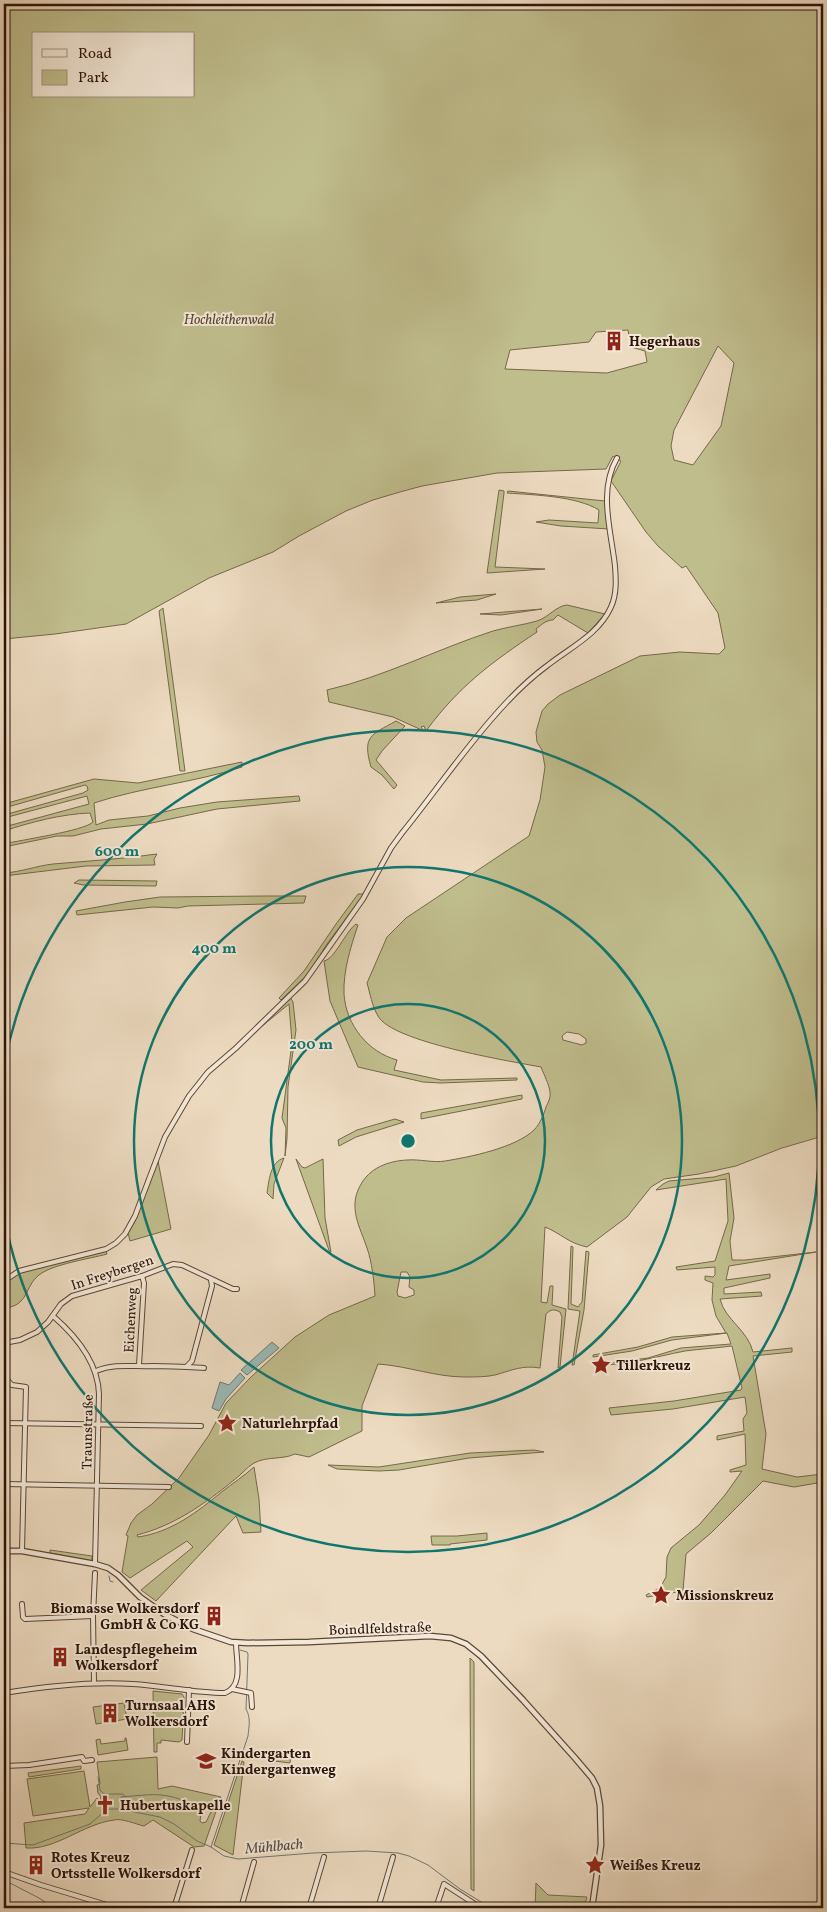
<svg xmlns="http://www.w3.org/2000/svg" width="827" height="1912" font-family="Vollkorn,serif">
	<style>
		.green { fill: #c0bd8d; stroke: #76684a; fill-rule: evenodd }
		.water { fill: #9abab8; stroke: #6e7872 }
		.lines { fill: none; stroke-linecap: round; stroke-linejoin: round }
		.stream { stroke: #6e7872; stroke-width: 1 }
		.minor-casing { stroke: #5d4636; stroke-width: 6 }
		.tertiary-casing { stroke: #5d4636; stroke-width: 7 }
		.minor { stroke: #f3e8d7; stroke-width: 4 }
		.tertiary { stroke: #f3e8d7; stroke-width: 4.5 }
		.ring { fill: none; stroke: #0f766e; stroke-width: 2.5 }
		.labels { text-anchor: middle; stroke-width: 4; stroke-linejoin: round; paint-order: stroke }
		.park-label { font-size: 14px; font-style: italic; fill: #594730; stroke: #f3e8d7 }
		.poi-label { font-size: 14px; font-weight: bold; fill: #2d1408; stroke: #f3e8d7; text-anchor: start }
		.street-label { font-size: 14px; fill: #2d1408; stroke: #f3e8d7 }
		.water-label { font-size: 15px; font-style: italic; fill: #534e46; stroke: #f3e8d7 }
		.centre { fill: #0f766e; stroke: #f3e8d7; stroke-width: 2.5 }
		.ring-label { font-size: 15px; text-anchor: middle; font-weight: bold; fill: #0f766e; stroke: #f3e8d7; stroke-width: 4; stroke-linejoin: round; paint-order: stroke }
	</style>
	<rect width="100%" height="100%" fill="#eddbc1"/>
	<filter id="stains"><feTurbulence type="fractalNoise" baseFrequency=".004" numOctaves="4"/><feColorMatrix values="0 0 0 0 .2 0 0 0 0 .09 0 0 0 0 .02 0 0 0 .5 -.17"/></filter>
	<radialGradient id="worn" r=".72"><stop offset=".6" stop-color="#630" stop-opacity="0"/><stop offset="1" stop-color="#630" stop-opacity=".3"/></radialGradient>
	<!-- green -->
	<g class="green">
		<path d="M4,4H823V1136L782,1148L736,1166L699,1174L664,1179L651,1187L627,1217L587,1247C568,1243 562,1234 545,1227L541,1302L547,1303L550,1286H553L552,1305L566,1309L560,1367L558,1368L562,1317L560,1312C554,1309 551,1309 546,1314L540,1368C522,1365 513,1370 495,1375C486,1377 475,1377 465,1377C435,1377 408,1366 378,1364L362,1406V1431L309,1457L295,1454C282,1460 267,1456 254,1463C247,1467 241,1475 234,1480C205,1504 173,1526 137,1535L138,1537C172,1532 197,1512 223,1491C233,1483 244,1476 254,1467L259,1499L261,1532L243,1533L236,1516L156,1601L141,1590L193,1547L187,1541L130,1578L122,1572L128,1536L126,1535L131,1523L137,1515L152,1504L179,1478L209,1435L226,1403L251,1377L295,1337L329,1315L375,1296C374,1281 372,1262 367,1248C360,1227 348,1208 360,1186C369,1168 388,1161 407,1160C420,1159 433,1163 445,1161C470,1157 515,1148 534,1130C540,1124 544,1114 546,1107C548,1103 551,1097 550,1092C549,1084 544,1075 541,1067C509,1061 392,1042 378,1016C372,1006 370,993 367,983L387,937L406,918L529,836L540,800L545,767L542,750L537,742L536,732L542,711L548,704L560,695L640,656L680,652L719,654L725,648L718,613L686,566L682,568L658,546L646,532L611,481L621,461L613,456L606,469L497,473L422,486L400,492L373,500L346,511L299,536L273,552L209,578L126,624L55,634L4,639ZM34,34H194V96H34ZM628,330L631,347L645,351L647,362L607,373L505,369L510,350L589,342L596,332ZM718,346L734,363L721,426L693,465L674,460L671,446L674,430ZM567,1032L579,1034L586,1039V1043L582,1045L563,1040L562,1036ZM401,1272H407L410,1277L409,1287L414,1290V1295L405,1298L398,1296L397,1292Z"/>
		<path d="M499,490L504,491V493L495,567L545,569L487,573Z"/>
		<path d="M508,491L605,501L609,529L561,526L536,522L549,520L598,523L599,510C576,496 535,495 507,493Z"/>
		<path d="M496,594L477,600L436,603L460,597Z"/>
		<path d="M567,605L605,614L588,633L558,615L553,620C546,620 541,625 536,629L537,632C492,662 459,686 426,731L424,726L421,727L424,731L393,717L329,702L327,690C384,677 437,649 493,631C507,627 523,625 537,621C549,617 556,606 567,605Z"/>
		<path d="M163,608L185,771H180L159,611Z"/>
		<path d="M542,609L501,615L480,614Z"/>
		<path d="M396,721L405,726L382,751L376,760L397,785L394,789L382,775L371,767C362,736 371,735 396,721Z"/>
		<path d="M242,762V767C193,783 142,787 94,803L96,825L109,820L148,816L180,808L217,802L299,796L300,801L217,809L147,824L101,829L73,836H57L4,847V844C20,840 84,831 93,822L90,813C62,814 31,822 4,831V827L89,804L87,796L4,818V815L83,793L88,790L87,786L85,785L4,808V804L94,779L138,783Z"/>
		<path d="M157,854L154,859L155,865L86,866L4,876V873C21,872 36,866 53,864C88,861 122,859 157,854Z"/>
		<path d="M79,880L157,881L156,886L83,885L74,883Z"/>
		<path d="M358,894H364L327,944L308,974L281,1000L279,998L304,971L336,924Z"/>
		<path d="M265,896H306L304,903L188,906L178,908L153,907L77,915L76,911L125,902L160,897Z"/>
		<path d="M356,924L358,925C351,946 343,971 344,994C346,1025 368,1052 397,1060L394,1070L441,1080L517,1078V1080L441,1083L423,1082L358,1067L330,1001L324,961C335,959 345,932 356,924Z"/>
		<path d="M290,997L293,1002L296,1030L288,1087L287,1139L285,1156L286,1128L282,1118L292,1043L289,1004L256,1031Z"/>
		<path d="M522,1095V1099L421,1119V1113Z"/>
		<path d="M395,1119L404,1122L356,1137L339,1146L338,1140L357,1130Z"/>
		<path d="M284,1158L274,1184L273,1199L267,1193C269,1181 270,1162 284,1158Z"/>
		<path d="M296,1159L302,1167L305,1168L323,1159L325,1218L331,1252L330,1253Z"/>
		<path d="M158,1161L171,1229L130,1241L128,1233L134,1223Z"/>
		<path d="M729,1173L734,1218L730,1241L732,1260H745L816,1252L729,1266L726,1280L770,1274V1278L724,1288V1294L761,1292L762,1296L720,1299C725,1320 748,1330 753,1352L792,1348V1352L753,1356L766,1434L762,1469L797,1477L823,1474V1482L794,1487L763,1481L711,1533L686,1554L683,1591L647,1597L646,1595L660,1588L666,1577L667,1557L671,1548L699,1525L725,1495L742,1471L730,1472V1470L746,1465L745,1434L717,1440V1436L744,1431L743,1419L747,1413L745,1397L673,1409L611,1415L609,1408L674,1401L741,1390L742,1388L732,1346C716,1348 700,1349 685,1351C654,1357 625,1366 593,1365L648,1358L681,1348L731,1344L727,1333L672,1340L632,1351L593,1357V1355L638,1347L672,1337L726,1333L716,1316L712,1300L713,1283L705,1280V1276L713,1277L715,1275V1267L677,1270L676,1267L715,1261L728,1221L726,1179L656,1190L663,1184L669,1181L714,1177Z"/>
		<path d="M571,1246L573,1247L571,1304L578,1307L582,1302L586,1251L589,1252L584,1310L574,1365H572L580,1311L568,1309Z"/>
		<path d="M106,1251L107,1254C89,1259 53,1264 39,1275C24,1287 29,1306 4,1308V1284L11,1277L25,1270Z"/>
		<path d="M534,1450L544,1452L469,1458L399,1470L379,1471L337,1469L328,1465L379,1467L470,1453Z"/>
		<path d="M487,1533V1540L450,1544V1545H432L431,1536H457Z"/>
		<path d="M50,1550L92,1556V1560L91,1561L50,1553Z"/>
		<path d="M470,1658L474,1662V1891L471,1889Z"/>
		<path d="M153,1691L182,1694L184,1697L182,1740L179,1742L161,1740V1743H157V1752H154Z"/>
		<path d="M124,1703L127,1719L96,1724L93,1707Z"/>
		<path d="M125,1738H126L128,1750L98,1755L96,1740L100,1739L101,1744L125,1741Z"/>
		<path d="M269,1751L291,1754L290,1763L267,1760Z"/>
		<path d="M157,1757L158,1789L172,1786L221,1797L204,1846L194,1847L153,1820L144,1826C135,1824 122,1818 114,1820C83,1824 56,1850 26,1848L24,1823L85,1814L89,1808L33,1816L27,1779L84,1771L90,1807L97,1798V1801L100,1802L101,1797L98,1793L97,1785L100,1784L97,1762ZM195,1803L203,1805L212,1810L206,1822L202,1823L200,1821L201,1814Z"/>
		<path d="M242,1761L244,1762L233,1855L214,1845Z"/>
		<path d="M81,1766V1769L29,1777L28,1773Z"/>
		<path d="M536,1883L548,1895L587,1897L584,1908H535Z"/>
	</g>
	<!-- water -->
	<g class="water">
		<path d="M272,1342L279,1348L247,1375L241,1370Z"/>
		<path d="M240,1373L245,1378L226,1399L219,1411L212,1408L220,1382L229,1385Z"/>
	</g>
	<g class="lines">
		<!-- stream -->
		<g class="stream">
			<path d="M109,1576L110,1581L113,1582"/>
			<path d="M98,1777L100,1790L104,1794H123L126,1797"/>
			<path d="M121,1797C155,1794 168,1791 199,1808"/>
			<path d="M4,1843L33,1845L90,1824L105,1811L110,1809H119L160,1817L174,1824L197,1841L211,1847L224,1856L238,1859L313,1853L366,1851L398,1853L409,1856L428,1865L460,1889L491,1908"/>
			<path d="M211,1847L248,1736C249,1726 251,1718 246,1709L248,1654L247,1652L240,1650"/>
			<path d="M4,1880L39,1898L54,1908"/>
		</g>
		<defs>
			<g id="minor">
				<path d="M4,1281L19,1271L106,1249L116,1243L125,1234L135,1216L165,1137L189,1096L208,1072L236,1048L305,981L363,899L391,848L402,833C437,790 468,743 506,703C519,689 533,676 548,665C571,647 599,634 611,607C617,594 616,579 615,566C611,530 598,491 617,458"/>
				<path d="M53,1316C76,1336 98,1362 99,1394L95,1564"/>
				<path d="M4,1343L20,1340L37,1332L48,1322L61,1304L72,1296L142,1276L173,1264L182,1265L233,1289H237"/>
				<path d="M4,1343L7,1380L12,1385L26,1387L22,1551"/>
				<path d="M139,1365L144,1283L142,1276"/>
				<path d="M187,1366L192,1361L212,1286L211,1280"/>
				<path d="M96,1371C115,1363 133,1367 153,1366C171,1366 187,1367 204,1368"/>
				<path d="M4,1423L201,1426"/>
				<path d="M4,1484L169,1487"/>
				<path d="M22,1604L23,1617L25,1619L93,1616"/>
				<path d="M94,1683L93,1616L95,1573"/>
				<path d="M232,1689L251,1693L252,1707"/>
				<path d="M4,1693C47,1686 90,1681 133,1684C164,1686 194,1693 225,1693C244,1686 236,1659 236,1643"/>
				<path d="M187,1742L189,1690"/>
				<path d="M4,1766L29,1765L82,1757L84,1761L92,1760"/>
				<path d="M4,1872L41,1885L117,1908"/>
				<path d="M174,1908L192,1850"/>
				<path d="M241,1908L254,1862"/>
				<path d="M309,1908L324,1857"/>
				<path d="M378,1908L393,1857"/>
				<path d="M436,1908L444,1884L481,1908"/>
			</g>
			<path id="tertiary" d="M4,1551H22L95,1564L108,1568L118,1575L140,1597L164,1614L193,1629L231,1642L248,1643L309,1642L430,1636L451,1638L466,1644L481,1656L523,1700L575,1758L592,1778L597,1788L600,1806L601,1845L592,1908"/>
		</defs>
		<!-- minor casing -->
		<use href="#minor" class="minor-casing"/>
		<!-- tertiary casing -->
		<use href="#tertiary" class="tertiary-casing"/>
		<!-- minor -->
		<use href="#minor" class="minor"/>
		<!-- tertiary -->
		<use href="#tertiary" class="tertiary"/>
	</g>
	<!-- distance rings -->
	<g class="ring">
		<circle cx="408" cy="1141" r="137"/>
		<circle cx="408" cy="1141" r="274"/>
		<path d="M4 1066A411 411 0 1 1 4 1216"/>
	</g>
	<!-- icons -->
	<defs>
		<symbol id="building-bare" viewBox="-9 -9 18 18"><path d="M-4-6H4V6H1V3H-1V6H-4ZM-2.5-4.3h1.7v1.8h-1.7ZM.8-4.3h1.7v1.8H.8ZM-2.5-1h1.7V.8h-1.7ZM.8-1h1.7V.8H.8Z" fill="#8f2418" stroke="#f3e8d7" stroke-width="2.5" paint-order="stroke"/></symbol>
		<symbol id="sight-bare" viewBox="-9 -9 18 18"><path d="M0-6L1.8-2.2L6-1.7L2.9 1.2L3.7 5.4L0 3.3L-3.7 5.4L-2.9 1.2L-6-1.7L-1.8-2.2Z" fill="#8f2418" stroke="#f3e8d7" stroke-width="2.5" paint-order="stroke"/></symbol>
		<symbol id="school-bare" viewBox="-9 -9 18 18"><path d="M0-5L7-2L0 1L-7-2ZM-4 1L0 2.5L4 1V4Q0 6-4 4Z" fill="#8f2418" stroke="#f3e8d7" stroke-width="2.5" paint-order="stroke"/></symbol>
		<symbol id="church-bare" viewBox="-9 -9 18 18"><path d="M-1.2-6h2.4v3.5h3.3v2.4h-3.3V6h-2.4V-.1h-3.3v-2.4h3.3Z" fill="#8f2418" stroke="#f3e8d7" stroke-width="2.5" paint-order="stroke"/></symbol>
	</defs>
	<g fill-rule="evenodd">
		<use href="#building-bare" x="600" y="327" width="28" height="28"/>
		<use href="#sight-bare" x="587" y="1351" width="28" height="28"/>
		<use href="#sight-bare" x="213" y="1409" width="28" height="28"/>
		<use href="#sight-bare" x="647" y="1581" width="28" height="28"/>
		<use href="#building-bare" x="200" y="1602" width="28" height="28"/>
		<use href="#building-bare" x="46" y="1643" width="28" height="28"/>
		<use href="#building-bare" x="96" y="1699" width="28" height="28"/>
		<use href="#school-bare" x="192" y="1747" width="28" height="28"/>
		<use href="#church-bare" x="91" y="1791" width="28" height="28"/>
		<use href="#building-bare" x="22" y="1851" width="28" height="28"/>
		<use href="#sight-bare" x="581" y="1851" width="28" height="28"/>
	</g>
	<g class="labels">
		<!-- park labels -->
		<g class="park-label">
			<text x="229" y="324">Hochleithenwald</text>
		</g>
		<!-- poi labels -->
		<g class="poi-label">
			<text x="629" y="346">Hegerhaus</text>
			<text x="616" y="1370">Tillerkreuz</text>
			<text x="242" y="1428">Naturlehrpfad</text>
			<text x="676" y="1600">Missionskreuz</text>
			<text x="199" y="1613" text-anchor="end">Biomasse Wolkersdorf<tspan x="199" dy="16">GmbH &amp; Co KG</tspan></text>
			<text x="75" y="1654">Landespflegeheim<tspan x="75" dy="16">Wolkersdorf</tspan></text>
			<text x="125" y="1710">Turnsaal AHS<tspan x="125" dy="16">Wolkersdorf</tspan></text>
			<text x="221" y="1758">Kindergarten<tspan x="221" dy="16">Kindergartenweg</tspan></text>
			<text x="120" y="1810">Hubertuskapelle</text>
			<text x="51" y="1862">Rotes Kreuz<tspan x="51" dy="16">Ortsstelle Wolkersdorf</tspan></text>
			<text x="610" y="1870">Weißes Kreuz</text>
		</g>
		<!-- street labels -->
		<g class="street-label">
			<text transform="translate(112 1272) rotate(-18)" y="5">In Freybergen</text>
			<text transform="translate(130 1320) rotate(-87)" y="5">Eichenweg</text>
			<text transform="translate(87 1432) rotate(-89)" y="5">Traunstraße</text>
			<text transform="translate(380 1628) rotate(-2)" y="5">Boindlfeldstraße</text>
		</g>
		<!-- water labels -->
		<g class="water-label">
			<text transform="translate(274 1846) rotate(-5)" y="5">Mühlbach</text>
		</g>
	</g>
	<circle cx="408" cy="1141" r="8" class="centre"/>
	<g class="ring-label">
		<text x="117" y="856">600 m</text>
		<text x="214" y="953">400 m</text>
		<text x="311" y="1049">200 m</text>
	</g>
	<!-- margin -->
	<rect width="827" height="1912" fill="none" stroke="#eddbc1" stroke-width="20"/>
	<rect x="5" y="5" width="817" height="1902" fill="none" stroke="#2d1408" stroke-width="2.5"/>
	<rect x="10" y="10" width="807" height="1892" fill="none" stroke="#2d1408"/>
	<!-- legend -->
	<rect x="32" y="32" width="162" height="65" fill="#f3e8d7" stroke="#a49384"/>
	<rect x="42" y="49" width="25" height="8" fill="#f3e8d7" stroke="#a49384"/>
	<text x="78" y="58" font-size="15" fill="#2d1408">Road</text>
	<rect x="42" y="70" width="25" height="15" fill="#c0bd8d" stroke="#a49384"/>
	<text x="78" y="82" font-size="15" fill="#2d1408">Park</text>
	<rect width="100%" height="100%" filter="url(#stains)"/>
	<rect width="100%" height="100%" fill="url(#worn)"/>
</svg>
